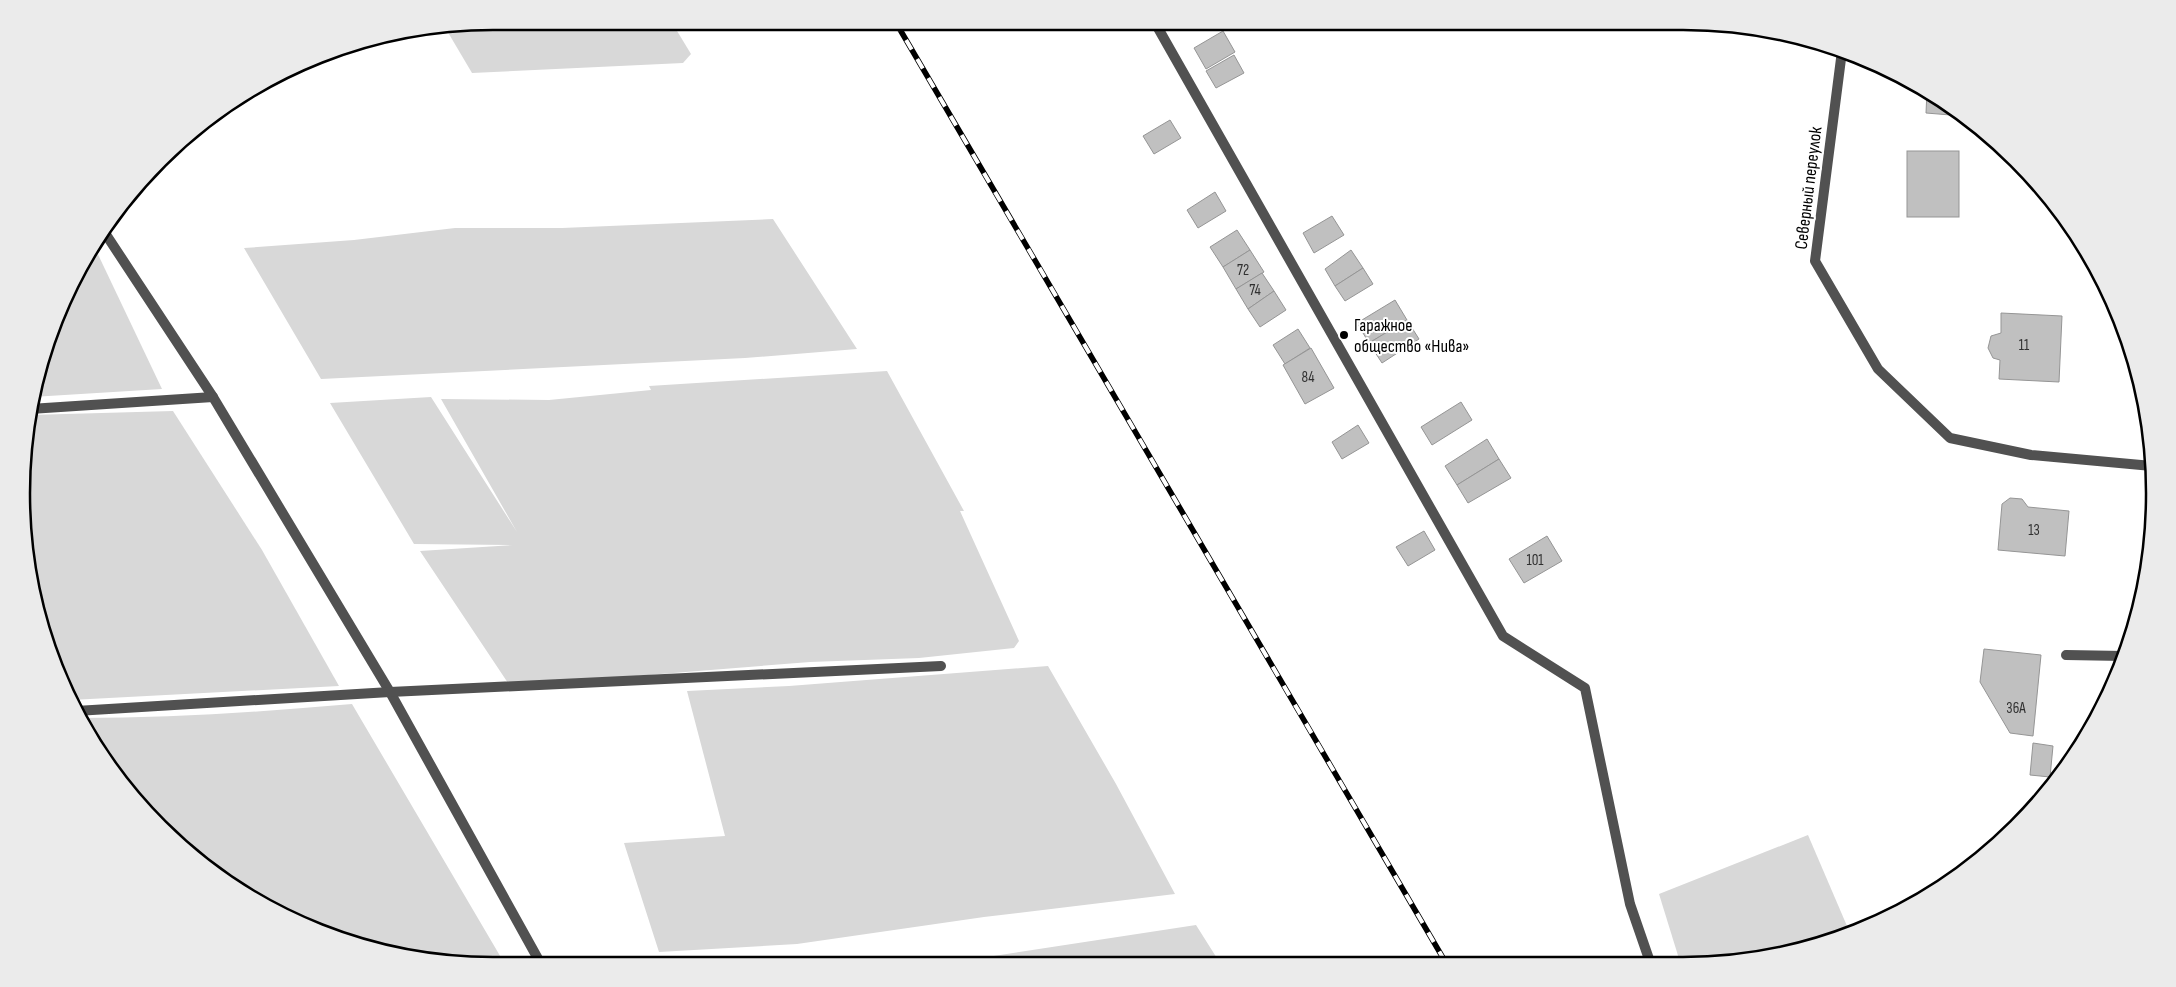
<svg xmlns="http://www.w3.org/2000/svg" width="2176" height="987" font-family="'Sofia Sans Condensed',sans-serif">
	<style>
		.green { fill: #d8d8d8 }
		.building { fill: #c0c0c0; stroke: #959595 }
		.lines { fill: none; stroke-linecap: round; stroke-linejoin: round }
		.lane { stroke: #515151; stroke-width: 10 }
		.street { stroke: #515151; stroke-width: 10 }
		.rail-casing { stroke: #000; stroke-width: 5.5 }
		.rail { stroke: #fff; stroke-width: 4; stroke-dasharray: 11; stroke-linecap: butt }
		.poi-dot { fill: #000; stroke: #fff; stroke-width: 2 }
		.labels { text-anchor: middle; stroke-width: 4; stroke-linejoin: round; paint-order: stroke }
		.number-label { font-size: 15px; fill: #303030 }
		.street-label { font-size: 18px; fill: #000; stroke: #fff }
		.poi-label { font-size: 18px; fill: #000; stroke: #fff; text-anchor: start }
		.rim { fill: none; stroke: #000; stroke-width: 2.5 }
	</style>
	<rect width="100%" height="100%" fill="#fff"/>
	<!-- green -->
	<g class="green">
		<path d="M494,21H671L691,54L683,63L472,73L446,29Z"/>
		<path d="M773,219L857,349L745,358L321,379L244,248L354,240L455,228H562Z"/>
		<path d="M94,246L162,389L32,397L84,258Z"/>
		<path d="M887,371L964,511H960L1019,641L1014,648L919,658L810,662L510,686L420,551L513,545L414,544L330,403L431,397L517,532L441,399L549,400L651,390L649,386Z"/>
		<path d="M173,411L262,550L339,686L71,700L46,646L25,555L30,415Z"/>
		<path d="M1048,666L1116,784L1175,894L984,917L797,944L659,952L624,843L725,836L687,691L789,686Z"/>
		<path d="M352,704L506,966L402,957L313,930L182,849L84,729L79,718C171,718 261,712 352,704Z"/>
		<path d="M1808,835L1850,933L1744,962H1680L1659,894Z"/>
		<path d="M1196,925L1220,963L926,964L974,959Z"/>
	</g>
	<!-- building -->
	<g class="building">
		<path d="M1223,31L1235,52L1206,69L1194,48Z"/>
		<path d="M1234,55L1244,73L1216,88L1206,71Z"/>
		<path d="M1927,91L1945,101L1963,116L1926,113Z"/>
		<path d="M1170,120L1181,138L1154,154L1143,136Z"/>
		<rect x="1907" y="151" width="52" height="66"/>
		<path d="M1215,192L1226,211L1198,228L1187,210Z"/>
		<path d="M1332,216L1344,235L1314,253L1303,233Z"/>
		<path d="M1237,230L1250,250L1223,267L1210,247Z"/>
		<path d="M1250,250L1264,272L1236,289L1223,267Z"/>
		<path d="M1351,250L1363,268L1335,286L1325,269Z"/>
		<path d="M1363,268L1373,284L1345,301L1335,286Z"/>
		<path d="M1262,273L1274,291L1248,309L1236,289Z"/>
		<path d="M1274,291L1286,310L1260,327L1248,309Z"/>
		<path d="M1395,300L1407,320L1369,343L1357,323Z"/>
		<path d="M2001,313L2062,316L2059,382L1999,379L2000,360L1993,358L1988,348L1991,336L2001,333Z"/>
		<path d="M1407,320L1419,339L1382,363L1369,343Z"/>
		<path d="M1298,329L1310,348L1285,364L1273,345Z"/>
		<path d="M1311,348L1334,388L1305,404L1283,365Z"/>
		<path d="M1461,402L1472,420L1432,445L1421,427Z"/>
		<path d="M1358,425L1369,443L1342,459L1332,442Z"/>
		<path d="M1487,439L1499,459L1457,485L1445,466Z"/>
		<path d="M1499,459L1511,478L1468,503L1457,485Z"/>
		<path d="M2010,498L2022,499L2028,507L2069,511L2065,556L1998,550L2002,504Z"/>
		<path d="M1424,531L1435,550L1408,566L1396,547Z"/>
		<path d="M1547,536L1562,561L1524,583L1509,559Z"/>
		<path d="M1984,649L2041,655L2033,736L2010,733L1980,682Z"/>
		<path d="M2033,743L2053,746L2050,777L2030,775Z"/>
	</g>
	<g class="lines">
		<!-- lane -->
		<g class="lane">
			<path d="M1154,21L1503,636L1585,688L1630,904L1650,962"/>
			<path d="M2066,655L2124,656"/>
		</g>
		<!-- street -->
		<g class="street">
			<path d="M1842,51L1815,261L1878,369L1950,438L2031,455L2152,466"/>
			<path d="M105,233L213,397L390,692L542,966"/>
			<path d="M30,409L213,397"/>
			<path d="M76,711L390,692L941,666"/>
		</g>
		<defs>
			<path id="rail" d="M895,21L1446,963"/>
		</defs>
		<!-- rail casing -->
		<use href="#rail" class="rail-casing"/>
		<!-- rail -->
		<use href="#rail" class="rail"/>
	</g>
	<!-- markers -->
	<circle class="poi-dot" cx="1344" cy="335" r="5"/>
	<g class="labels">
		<!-- number labels -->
		<g class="number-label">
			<text x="1243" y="275">72</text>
			<text x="1255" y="295">74</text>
			<text x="2024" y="350">11</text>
			<text x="1308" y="382">84</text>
			<text x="2034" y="535">13</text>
			<text x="1535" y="565">101</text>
			<text x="2016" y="713">36А</text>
		</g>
		<!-- street labels -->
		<g class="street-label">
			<text transform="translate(1808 188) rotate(-83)" y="6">Северный переулок</text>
		</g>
		<!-- poi labels -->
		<g class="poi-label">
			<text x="1354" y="331">Гаражное<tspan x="1354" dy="21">общество «Нива»</tspan></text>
		</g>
	</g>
	<!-- crop -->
	<path d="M0 0H2176V987H0ZM493 30H1683A463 463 0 0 1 2146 493V494A463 463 0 0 1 1683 957H493A463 463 0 0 1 30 494V493A463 463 0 0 1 493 30Z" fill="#ebebeb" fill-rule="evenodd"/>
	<path class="rim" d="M493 30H1683A463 463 0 0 1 2146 493V494A463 463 0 0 1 1683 957H493A463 463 0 0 1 30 494V493A463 463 0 0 1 493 30Z"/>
</svg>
